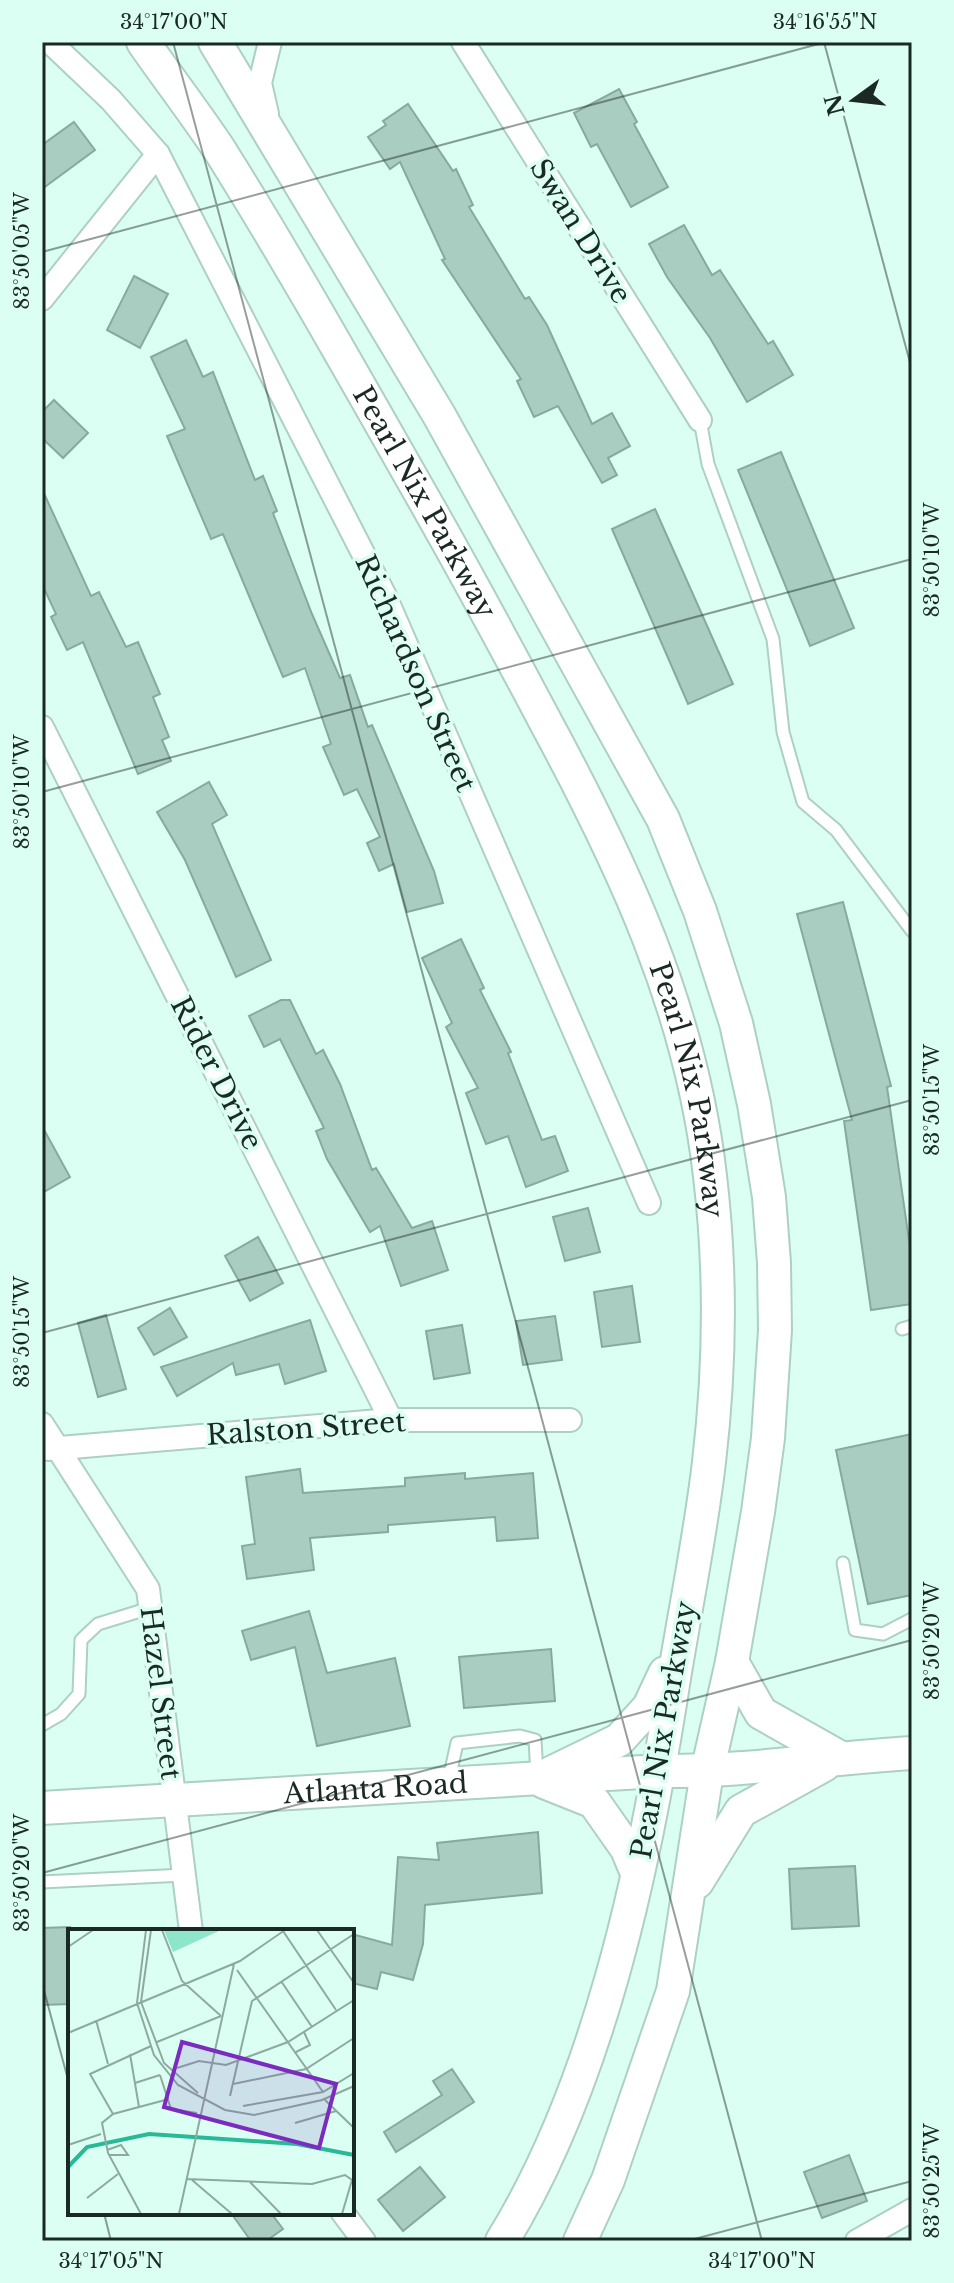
<svg xmlns="http://www.w3.org/2000/svg" width="954" height="2283" font-family="'Libre Baskerville',serif">
	<style>
		.building { fill: #a9cdc0; stroke: #88aa9e; stroke-width: 2 }
		.lines { fill: none; stroke-linecap: round; stroke-linejoin: round }
		.service-casing { stroke: #add0c4; stroke-width: 15 }
		.minor-casing { stroke: #add0c4; stroke-width: 26 }
		.secondary-casing { stroke: #add0c4; stroke-width: 36 }
		.service { stroke: #fff; stroke-width: 11 }
		.minor { stroke: #fff; stroke-width: 22 }
		.secondary { stroke: #fff; stroke-width: 32 }
		.ticks { fill: none; stroke: #1b2924; stroke-width: 2; stroke-opacity: 0.45 }
		.labels { text-anchor: middle; stroke-width: 7; stroke-linejoin: round; paint-order: stroke }
		.street-label { font-size: 28px; fill: #1b2924; stroke: #dbfff2 }
		.inset-river { fill: none; stroke: #2ab997; stroke-width: 4 }
		.inset-road { fill: none; stroke: #8ea9a0; stroke-width: 2 }
		.view { fill: #7b2cbf; fill-opacity: 0.15; stroke: #7b2cbf; stroke-width: 4 }
		.inset-edge { fill: none; stroke: #1b2924; stroke-width: 4 }
		.neatline { fill: none; stroke: #1b2924; stroke-width: 3 }
		.ticks-label { font-size: 20px; text-anchor: middle; fill: #1b2924 }
	</style>
	<rect width="100%" height="100%" fill="#dbfff2"/>
	<!-- building -->
	<g class="building">
		<path d="M619,89L637,122L634,124L668,187L631,207L597,144L591,147L574,113Z"/>
		<path d="M408,104L453,171L456,169L473,205L469,207L525,299L529,297L547,325L592,424L612,413L630,446L608,458L617,475L602,483L558,406L534,417L517,381L521,379L442,260L445,259L400,162L390,169L368,137L386,125L383,121Z"/>
		<path d="M74,122L95,150L42,189V145Z"/>
		<path d="M684,225L712,275L720,270L768,344L773,341L793,375L747,402L710,338L667,277L649,244Z"/>
		<path d="M134,276L168,294L140,348L107,330Z"/>
		<path d="M186,340L203,377L213,372L255,480L263,476L277,511L273,513L312,614L340,678L350,675L368,727L372,725L434,871L443,903L407,912L394,864L379,871L367,843L380,837L357,789L344,795L323,747L331,744L305,668L283,677L223,534L211,539L167,436L185,429L151,357Z"/>
		<path d="M54,400L88,433L63,458L42,438V412Z"/>
		<path d="M781,452L854,628L810,646L738,470Z"/>
		<path d="M42,489L91,596L99,592L126,647L138,642L160,694L153,697L169,737L162,740L171,761L138,774L83,642L67,650L51,617L56,614L42,584Z"/>
		<path d="M655,509L733,684L688,704L612,529Z"/>
		<path d="M209,782L227,815L212,824L271,960L236,977L185,860L157,812Z"/>
		<path d="M843,902L891,1086L887,1087L912,1261V1304L871,1310L844,1121L852,1120L797,914Z"/>
		<path d="M461,939L484,988L480,990L511,1052L508,1053L542,1140L555,1136L568,1171L526,1187L508,1136L486,1144L466,1093L478,1088L446,1027L452,1023L422,958Z"/>
		<path d="M281,1000H290L316,1054L323,1050L340,1084L372,1170L376,1168L412,1228L432,1221L448,1270L401,1286L380,1226L370,1232L327,1159L316,1131L324,1128L280,1039L264,1047L249,1016Z"/>
		<path d="M42,1126L70,1177L42,1193Z"/>
		<path d="M588,1208L600,1252L565,1261L553,1217Z"/>
		<path d="M258,1237L283,1283L250,1301L225,1256Z"/>
		<path d="M632,1286L640,1342L602,1347L594,1292Z"/>
		<path d="M170,1308L187,1337L154,1355L138,1328Z"/>
		<path d="M106,1315L126,1389L98,1397L78,1323Z"/>
		<path d="M555,1316L562,1360L523,1365L516,1321Z"/>
		<path d="M310,1320L326,1371L285,1384L279,1364L236,1375L233,1363L177,1396L161,1367Z"/>
		<path d="M462,1325L470,1373L434,1379L426,1331Z"/>
		<path d="M912,1434V1595L868,1604L836,1450Z"/>
		<path d="M300,1469L303,1493L405,1486V1478L465,1473V1479L533,1473L538,1538L497,1541L495,1517L388,1525V1532L310,1538L314,1570L247,1579L242,1546L255,1544L246,1477Z"/>
		<path d="M309,1611L327,1673L395,1658L410,1726L317,1746L295,1647L251,1660L242,1631Z"/>
		<path d="M551,1649L555,1701L464,1708L459,1657Z"/>
		<path d="M538,1832L542,1893L425,1905L423,1944L413,1980L381,1972L377,1989L352,1983V1934L392,1945L398,1857L439,1860L437,1843Z"/>
		<path d="M855,1866L859,1926L792,1929L789,1869Z"/>
		<path d="M70,1927V2004L42,2005V1928Z"/>
		<path d="M452,2069L474,2102L396,2152L384,2132L442,2095L433,2081Z"/>
		<path d="M849,2155L867,2201L822,2218L804,2172Z"/>
		<path d="M420,2167L445,2197L403,2231L378,2200Z"/>
		<path d="M231,2213H271L283,2229L266,2241H251Z"/>
	</g>
	<g class="lines">
		<defs>
			<g id="service">
				<path d="M700,420L708,464L773,639L783,732L803,802L836,830L912,931"/>
				<path d="M902,1329L912,1326"/>
				<path d="M843,1563L855,1630L883,1634L912,1619"/>
				<path d="M42,1725L61,1714L79,1694L81,1640L98,1624L150,1608"/>
				<path d="M449,1779L457,1743L520,1736L535,1740L537,1775"/>
				<path d="M42,1882L184,1875"/>
			</g>
			<g id="minor">
				<path d="M50,42L111,100L158,154L385,596L649,1203"/>
				<path d="M463,42L700,420"/>
				<path d="M267,114L260,83L270,42"/>
				<path d="M42,299L158,154"/>
				<path d="M42,727L391,1420"/>
				<path d="M42,1424L148,1589L191,1931"/>
				<path d="M48,1449L391,1420H570"/>
				<path d="M343,2213L364,2241"/>
				<path d="M857,2241L912,2210"/>
			</g>
			<g id="secondary">
				<path id="s1" d="M143,42C168,78 195,113 219,149C293,267 361,389 430,510C469,579 507,649 544,719C623,865 691,1009 710,1176C721,1269 720,1368 709,1462C700,1540 683,1619 671,1697C643,1875 597,2087 502,2241"/>
				<path d="M215,42L439,415L663,819L700,911L736,1023L754,1104L769,1197L774,1263L775,1330L768,1438L758,1512L732,1662L707,1772L673,1991L608,2180L580,2241"/>
				<path d="M732,1662L761,1713L839,1757"/>
				<path d="M551,1773L619,1740L649,1707L665,1673"/>
				<path d="M544,1782L594,1802L627,1849L637,1873"/>
				<path id="s2" d="M42,1808L659,1771C744,1772 828,1758 912,1753"/>
				<path d="M697,1882L741,1811L824,1765"/>
			</g>
		</defs>
		<!-- service casing -->
		<use href="#service" class="service-casing"/>
		<!-- minor casing -->
		<use href="#minor" class="minor-casing"/>
		<!-- secondary casing -->
		<use href="#secondary" class="secondary-casing"/>
		<!-- service -->
		<use href="#service" class="service"/>
		<!-- minor -->
		<use href="#minor" class="minor"/>
		<!-- secondary -->
		<use href="#secondary" class="secondary"/>
	</g>
	<!-- ticks -->
	<path class="ticks" d="M173,42L762,2241M824,42L912,370M42,252L826,42M42,792L912,559M42,1333L912,1100M42,1873L912,1640M42,1983L70,2087M104,2213L111,2241M687,2241L912,2181"/>
	<g class="labels">
		<!-- street labels -->
		<g class="street-label">
			<text transform="translate(581 231) rotate(58)" y="10">Swan Drive</text>
			<text dy="10" stroke="none"><textPath href="#s1" startOffset="540">Pearl Nix Parkway</textPath></text>
			<text transform="translate(416 673) rotate(66)" y="10">Richardson Street</text>
			<text transform="translate(217 1073) rotate(63)" y="10">Rider Drive</text>
			<text dy="10" stroke="none"><textPath href="#s1" startOffset="1188">Pearl Nix Parkway</textPath></text>
			<text transform="translate(306 1428) rotate(-4)" y="10">Ralston Street</text>
			<text transform="translate(161 1693) rotate(83)" y="10">Hazel Street</text>
			<text transform="translate(663 1730) rotate(-80)" y="10">Pearl Nix Parkway</text>
			<text dy="10" stroke="none"><textPath href="#s2" startOffset="334">Atlanta Road</textPath></text>
		</g>
	</g>
	<!-- overview -->
	<g transform="translate(68 1929)">
		<rect width="286" height="286" fill="#dbfff2"/>
		<path d="M96,1H153L105,23Z" fill="#8de5ca"/>
		<path class="inset-river" d="M0,238L19,218L81,205L229,215L286,226"/>
		<path class="inset-road" d="M78,1L69,74L86,126L110,156L157,181L186,186L254,171L286,157M83,1L73,73L96,134L130,164M94,1L114,52L153,87M249,1L286,54M215,2L268,81M0,18L25,1M169,41L255,163M213,52L244,98M28,91L40,135M0,104L172,32L217,1M89,113L153,87M228,123L242,116L236,103M62,125L71,178M109,139L131,132L158,136L220,113L286,71M92,146L103,180L129,184M67,154L92,146M165,155L238,140L286,109M162,167L184,72L286,5M257,171L286,199M175,177L255,163L286,144M45,185L22,145L83,117M227,194L268,182M0,216L33,205M39,221L53,216L60,226H41M119,250L244,255L277,246L284,251L274,285M124,251L164,285M182,253L213,285M19,269L50,245M73,285L40,224L34,194L45,185L101,170M111,285L166,35"/>
		<path class="view" d="M114,113L268,155L251,219L96,178Z"/>
		<rect width="286" height="286" class="inset-edge"/>
	</g>
	<!-- border -->
	<rect width="954" height="2283" fill="none" stroke="#dbfff2" stroke-width="88"/>
	<!-- north arrow -->
	<g transform="translate(854 100) rotate(255)" stroke="#dbfff2" stroke-width="6" paint-order="stroke">
	<path d="M0-6L14 30L0 20L-14 30Z" fill="#1b2924"/>
	<text y="-12" font-size="22" font-weight="bold" text-anchor="middle" fill="#1b2924">N</text>
	</g>
	<rect x="44" y="44" width="866" height="2195" class="neatline"/>
	<g class="ticks-label">
		<text x="174" y="29">34°17'00"N</text>
		<text x="825" y="29">34°16'55"N</text>
		<text transform="translate(22 251) rotate(-90)" y="7">83°50'05"W</text>
		<text transform="translate(932 560) rotate(-90)" y="7">83°50'10"W</text>
		<text transform="translate(22 792) rotate(-90)" y="7">83°50'10"W</text>
		<text transform="translate(932 1100) rotate(-90)" y="7">83°50'15"W</text>
		<text transform="translate(22 1332) rotate(-90)" y="7">83°50'15"W</text>
		<text transform="translate(932 1641) rotate(-90)" y="7">83°50'20"W</text>
		<text transform="translate(22 1873) rotate(-90)" y="7">83°50'20"W</text>
		<text transform="translate(932 2181) rotate(-90)" y="7">83°50'25"W</text>
		<text x="111" y="2268">34°17'05"N</text>
		<text x="762" y="2268">34°17'00"N</text>
	</g>
</svg>
